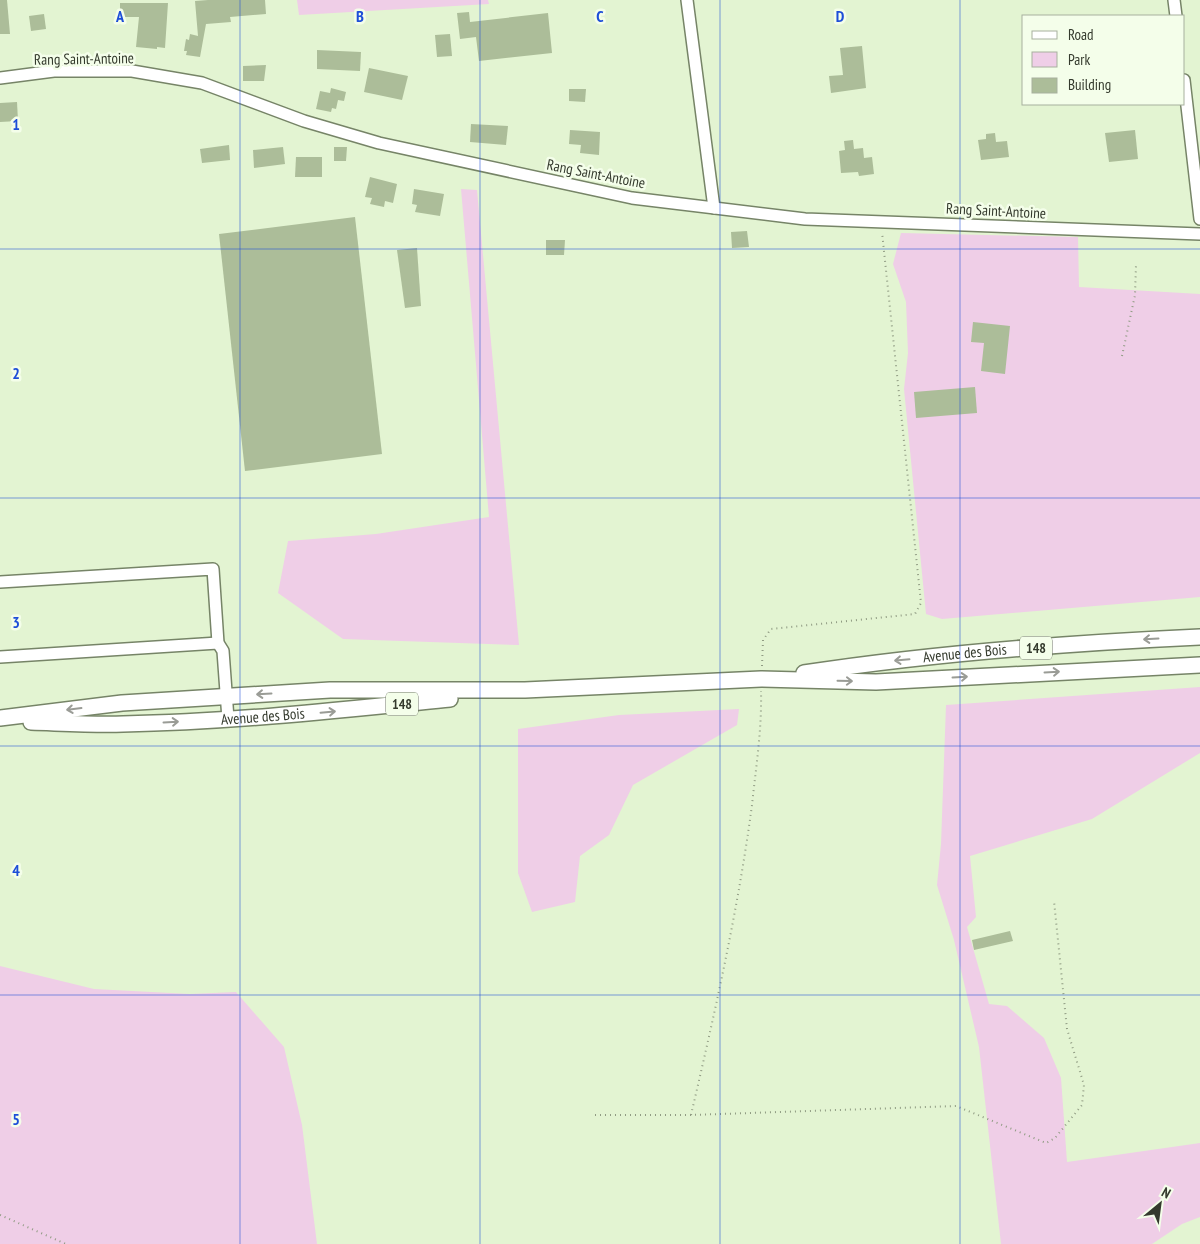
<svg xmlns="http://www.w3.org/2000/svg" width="1200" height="1244" font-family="'PT Sans Narrow',sans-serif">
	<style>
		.green { fill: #efcee7 }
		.building { fill: #acbd99 }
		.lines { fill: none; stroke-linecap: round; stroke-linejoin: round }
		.minor-casing { stroke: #768467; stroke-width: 14 }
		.major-casing { stroke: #768467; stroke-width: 18 }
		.path { stroke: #909b83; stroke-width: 2; stroke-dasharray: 1 4; stroke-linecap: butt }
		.minor { stroke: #fff; stroke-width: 11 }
		.major { stroke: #fff; stroke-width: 15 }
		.oneway { stroke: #9a9c96 }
		.grid { fill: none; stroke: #1d4ed8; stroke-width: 1; stroke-opacity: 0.55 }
		.labels { text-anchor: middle; stroke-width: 5; stroke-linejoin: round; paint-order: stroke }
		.shield { fill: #f4feea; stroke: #6e7566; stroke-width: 1 }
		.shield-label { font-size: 14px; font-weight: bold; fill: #343a2d }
		.street-label { font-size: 15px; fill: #343a2d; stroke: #f4feea }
		.grid-label { font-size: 16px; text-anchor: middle; font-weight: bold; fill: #1d4ed8; stroke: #f4feea; stroke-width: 5; stroke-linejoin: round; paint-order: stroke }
	</style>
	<rect width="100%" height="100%" fill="#e3f4d2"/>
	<!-- green -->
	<g class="green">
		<path d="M297,0H488L489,4L299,15Z"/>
		<path d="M461,189L477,190L519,645L343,639L278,593L288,541L376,534L489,517Z"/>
		<path d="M901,233L1078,237L1079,287L1200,294V597L942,619L926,614L904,389L908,353L906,302L893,264Z"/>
		<path d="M1200,687V753L1092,819L970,856L976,917L967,927L989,1004L1007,1006L1044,1038L1061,1078L1067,1162L1200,1143V1217L1182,1224L1152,1244H1001L979,1047L954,940L937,885L941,844L946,705Z"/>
		<path d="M739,709L737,725L633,785L609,835L580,856L575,902L532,912L518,873V729L619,715Z"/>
		<path d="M0,966L94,989L190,994L236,992L284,1047L302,1125L317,1244H0Z"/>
	</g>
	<!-- building -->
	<g class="building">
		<path d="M0,0H7L10,34H0Z"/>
		<path d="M208,0H265L266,14L230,17L231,22L206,24L200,57L186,55L187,51H184L186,39L189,40L190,34L198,36L195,1Z"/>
		<path d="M120,3H168L165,48L157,47V49L136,47L139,17H120Z"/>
		<path d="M469,12L470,22L548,13L552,53L479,61L476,37L460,39L457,13Z"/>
		<path d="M44,14L46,29L31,31L29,16Z"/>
		<path d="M450,34L452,56L437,57L435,35Z"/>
		<path d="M862,46L866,88L831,93L829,76L843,75L840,48Z"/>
		<path d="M317,50L361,52L360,71L317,69Z"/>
		<path d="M266,65L264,81H243V66Z"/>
		<path d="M369,68L408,76L402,100L364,92Z"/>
		<path d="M331,88L346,92L344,101L338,100L336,109L332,108L331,112L316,109L320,91L330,93Z"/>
		<path d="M569,89H586L585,102L569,101Z"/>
		<path d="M17,102L18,121L0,122V103Z"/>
		<path d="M471,124L508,126L506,145L470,142Z"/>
		<path d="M570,130L600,132L599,155L580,153L581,145L569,144Z"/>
		<path d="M1135,130L1138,159L1109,162L1105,133Z"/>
		<path d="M995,133L996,142L1007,141L1009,157L981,160L978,140L986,139V134Z"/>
		<path d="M853,140L854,149L863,148L864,158L872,157L874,174L859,176L858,172L841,173L839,151L845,150L844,141Z"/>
		<path d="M229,145L230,160L202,163L200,149Z"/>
		<path d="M283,147L285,164L254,168L253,150Z"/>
		<path d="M334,147H347L346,161H334Z"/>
		<path d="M296,157H322V177H295Z"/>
		<path d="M370,177L397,184L393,203L385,201L384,207L370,204L372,198L365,197Z"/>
		<path d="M414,189L444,194L440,216L415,212L417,205L412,204Z"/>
		<path d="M355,217L382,454L245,471L219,234Z"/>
		<path d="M747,231L749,247L732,248L731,232Z"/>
		<path d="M546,240H565L564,255H546Z"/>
		<path d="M417,248L421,306L405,308L397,250Z"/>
		<path d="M973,322L1010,326L1005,374L981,371L984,343L971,342Z"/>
		<path d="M975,387L977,413L916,418L914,392Z"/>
		<path d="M1010,931L1013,941L974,950L972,940Z"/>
	</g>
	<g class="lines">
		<defs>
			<g id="minor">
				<path d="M687,0L714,208"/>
				<path d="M1174,0L1176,16"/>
				<path d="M0,78L54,71H132L202,83L304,121L379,143L632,198L805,219L1200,234"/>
				<path d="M1184,80L1200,219"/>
				<path d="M0,582L213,569L218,643L223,651L228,719"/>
				<path d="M0,657L218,643"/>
			</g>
			<g id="major">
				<path id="s1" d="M804,673C935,653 1068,643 1200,637"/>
				<path d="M0,718L122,703L330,690H525L761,679L876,682L1200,665"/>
				<path id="s2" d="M31,722C62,723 93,725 123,724C232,722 341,710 450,699"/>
			</g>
		</defs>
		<!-- minor casing -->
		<use href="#minor" class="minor-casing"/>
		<!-- major casing -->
		<use href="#major" class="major-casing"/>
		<!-- path -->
		<g class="path">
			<path d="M1122,356L1135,295L1136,265"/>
			<path d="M762,666L763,640L771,629L915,614L921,603L882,232"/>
			<path d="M595,1115H691L956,1106L1046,1143L1055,1138L1082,1105L1084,1085L1067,1029L1054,901"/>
			<path d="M691,1115C715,1012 738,910 752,805C756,767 762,729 761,691"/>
			<path d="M0,1215L66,1244"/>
		</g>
		<!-- minor -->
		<use href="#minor" class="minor"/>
		<!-- major -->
		<use href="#major" class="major"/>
	</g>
	<!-- one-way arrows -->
	<defs><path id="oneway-shaft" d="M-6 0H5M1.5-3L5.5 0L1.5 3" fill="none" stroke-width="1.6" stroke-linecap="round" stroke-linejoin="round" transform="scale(1.25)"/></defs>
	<g class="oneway">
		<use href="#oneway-shaft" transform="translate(1151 639) rotate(177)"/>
		<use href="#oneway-shaft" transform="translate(902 660) rotate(175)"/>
		<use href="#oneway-shaft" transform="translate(1052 672) rotate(-3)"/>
		<use href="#oneway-shaft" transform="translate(960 677) rotate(-3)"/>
		<use href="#oneway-shaft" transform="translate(845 681) rotate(1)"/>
		<use href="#oneway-shaft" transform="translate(264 694) rotate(177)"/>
		<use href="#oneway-shaft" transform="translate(74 709) rotate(173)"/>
		<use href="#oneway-shaft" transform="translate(328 712) rotate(-5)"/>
		<use href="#oneway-shaft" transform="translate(171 722) rotate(-3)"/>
	</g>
	<!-- grid -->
	<path class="grid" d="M240,0V1244M480,0V1244M720,0V1244M960,0V1244M0,249H1200M0,498H1200M0,746H1200M0,995H1200"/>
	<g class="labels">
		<!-- shield labels -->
		<g class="shield">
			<rect x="1020" y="636.5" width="32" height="23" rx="4"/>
			<rect x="386" y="692.5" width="32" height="23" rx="4"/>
		</g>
		<g class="shield-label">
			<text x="1036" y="653">148</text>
			<text x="402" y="709">148</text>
		</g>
		<!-- street labels -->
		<g class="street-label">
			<text transform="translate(84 59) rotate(-1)" y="5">Rang Saint-Antoine</text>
			<text transform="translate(596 174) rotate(11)" y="5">Rang Saint-Antoine</text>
			<text transform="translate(996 211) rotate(3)" y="5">Rang Saint-Antoine</text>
			<text dy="5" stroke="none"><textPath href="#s1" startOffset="162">Avenue des Bois</textPath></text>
			<text dy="5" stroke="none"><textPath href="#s2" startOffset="232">Avenue des Bois</textPath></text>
		</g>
	</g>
	<g class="grid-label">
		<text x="120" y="22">A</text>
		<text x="360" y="22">B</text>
		<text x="600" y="22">C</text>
		<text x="840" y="22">D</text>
		<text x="16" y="130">1</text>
		<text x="16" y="379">2</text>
		<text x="16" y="628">3</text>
		<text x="16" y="876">4</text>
		<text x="16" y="1125">5</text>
	</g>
	<!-- legend -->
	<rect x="1022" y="15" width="162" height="90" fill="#f4feea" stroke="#a7b09e"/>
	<rect x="1032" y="31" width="25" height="8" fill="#ffffff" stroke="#a7b09e"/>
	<text x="1068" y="40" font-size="15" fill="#343a2d">Road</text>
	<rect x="1032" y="52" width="25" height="15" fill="#efcee7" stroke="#a7b09e"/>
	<text x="1068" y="65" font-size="15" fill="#343a2d">Park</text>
	<rect x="1032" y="78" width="25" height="15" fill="#acbd99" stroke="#a7b09e"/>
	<text x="1068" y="90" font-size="15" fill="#343a2d">Building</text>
	<!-- north arrow -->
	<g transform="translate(1160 1204) rotate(29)" stroke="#f4feea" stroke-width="4" paint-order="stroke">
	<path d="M0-4L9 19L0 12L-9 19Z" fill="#343a2d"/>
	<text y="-8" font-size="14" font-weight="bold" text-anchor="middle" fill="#343a2d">N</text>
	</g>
</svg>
